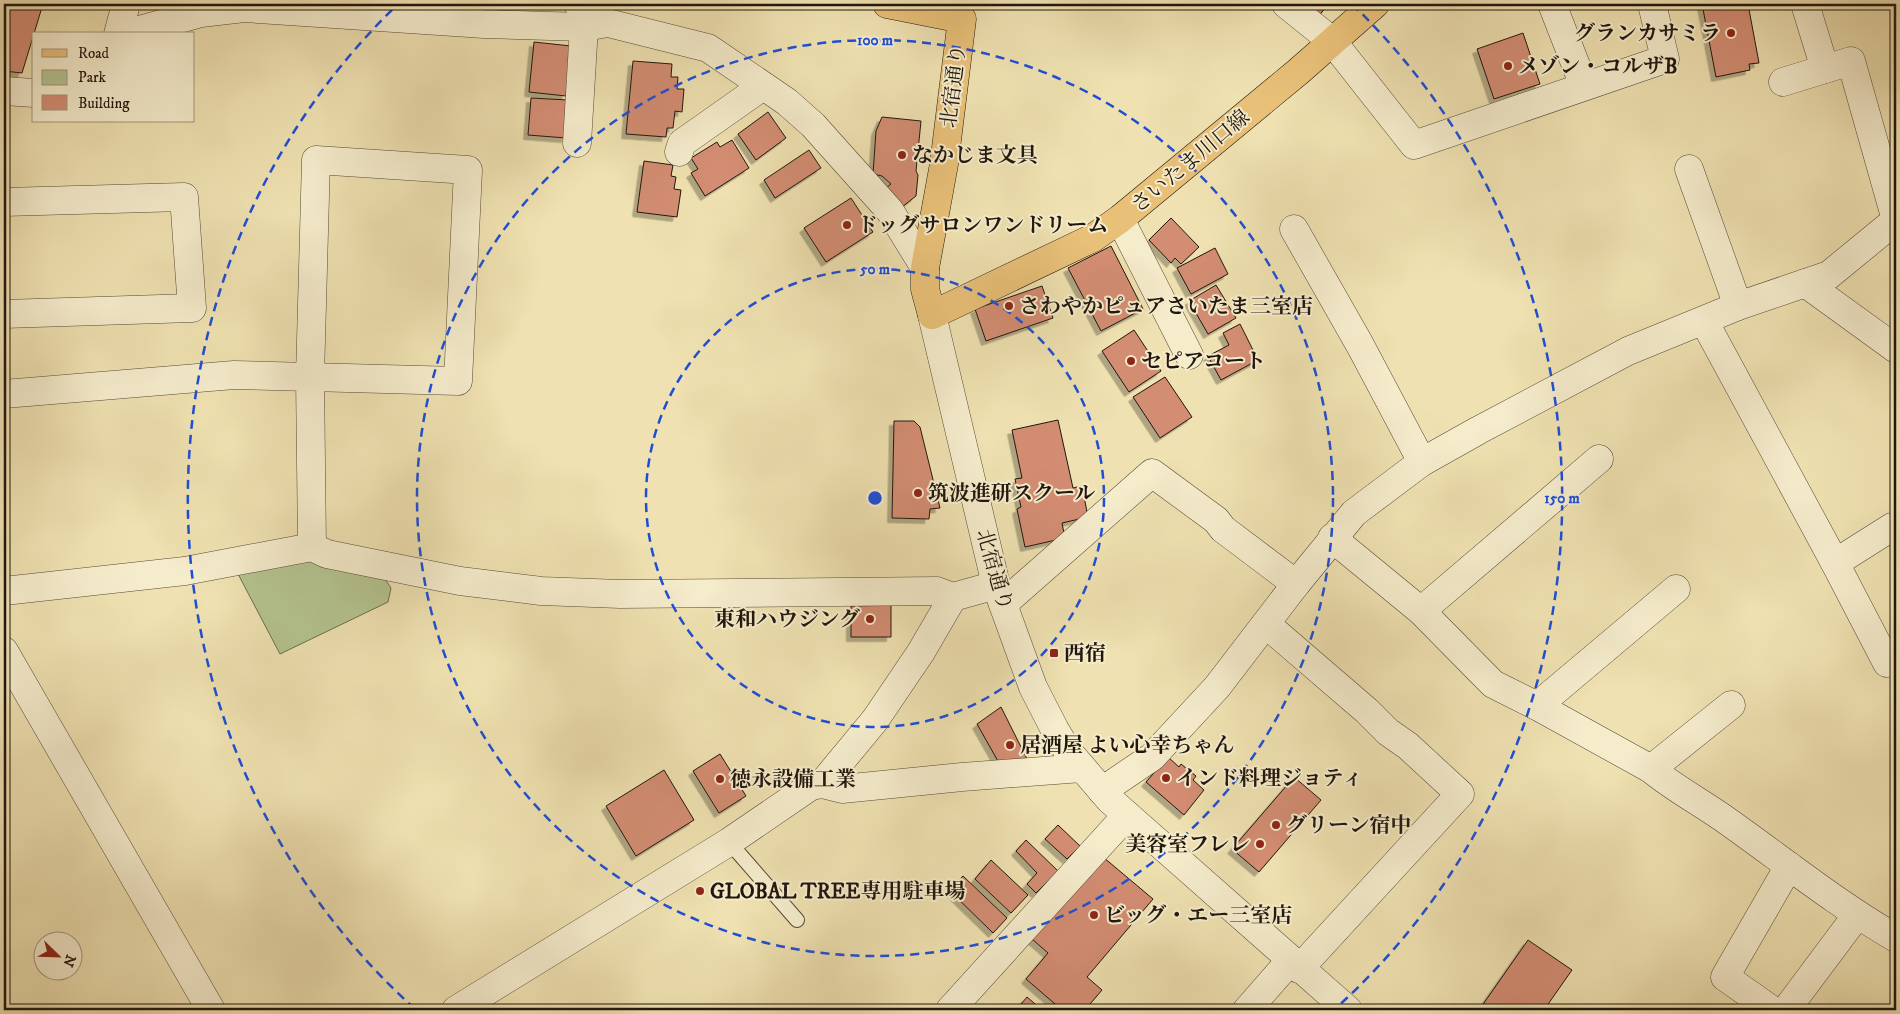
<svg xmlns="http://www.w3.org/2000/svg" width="1900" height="1014" font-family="'IM FELL DW Pica','Noto Serif JP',serif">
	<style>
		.green { fill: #b4c490; stroke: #6a6d4f }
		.building { fill: #d38d73; stroke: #20160e; filter: url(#shadow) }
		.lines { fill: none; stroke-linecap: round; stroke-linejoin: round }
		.service-casing { stroke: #544937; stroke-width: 16 }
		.minor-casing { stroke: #544937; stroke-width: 29 }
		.tertiary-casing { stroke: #544937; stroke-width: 29 }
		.primary-casing { stroke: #20160e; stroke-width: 29 }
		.service { stroke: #f5eccc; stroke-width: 14 }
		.minor { stroke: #f5eccc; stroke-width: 28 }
		.tertiary { stroke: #f5eccc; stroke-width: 28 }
		.primary { stroke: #e8c078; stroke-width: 28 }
		.ring { fill: none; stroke: #1d4ed8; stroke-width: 2.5; stroke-dasharray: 9 6 }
		.poi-dot { fill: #8f2418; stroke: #f5eccc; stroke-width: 2 }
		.labels { text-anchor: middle; stroke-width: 4; stroke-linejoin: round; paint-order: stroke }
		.poi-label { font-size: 21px; font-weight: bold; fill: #20160e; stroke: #f5eccc; text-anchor: start }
		.street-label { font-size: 21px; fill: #20160e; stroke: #f5eccc }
		.centre { fill: #1d4ed8; stroke: #f5eccc; stroke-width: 2.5 }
		.ring-label { font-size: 15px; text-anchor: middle; font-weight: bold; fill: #1d4ed8; stroke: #f5eccc; stroke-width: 4; stroke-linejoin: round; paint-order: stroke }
	</style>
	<defs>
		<filter id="shadow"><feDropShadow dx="-4.5" dy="4.5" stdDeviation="0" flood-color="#0004"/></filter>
	</defs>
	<rect width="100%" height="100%" fill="#efe1b1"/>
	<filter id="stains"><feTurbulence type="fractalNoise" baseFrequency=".004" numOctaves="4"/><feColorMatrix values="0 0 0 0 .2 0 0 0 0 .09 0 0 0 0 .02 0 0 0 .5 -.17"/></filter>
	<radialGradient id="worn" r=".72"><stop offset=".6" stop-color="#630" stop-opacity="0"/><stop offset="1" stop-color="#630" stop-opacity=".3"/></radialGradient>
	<!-- green -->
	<path class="green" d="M307,559L383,576L391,588L388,602L280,654L237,572Z"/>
	<!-- building -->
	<g class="building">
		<path d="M4,4H43L22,73L4,71Z"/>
		<path d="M1302,4H1328L1319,16Z"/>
		<path d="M1702,4H1748L1759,63L1749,64L1750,70L1716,77Z"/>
		<path d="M1523,33L1540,84L1494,99L1477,49Z"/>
		<path d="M534,42L571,46L566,96L529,92Z"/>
		<path d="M633,61L672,64L671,77H678L677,89H684L682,112L675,111L673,128H667L666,137L626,134Z"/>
		<path d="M531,98L568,100L566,138L528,135Z"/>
		<path d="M768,112L786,138L756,160L738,134Z"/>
		<path d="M882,117L921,121L916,171L918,175L916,196L902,207L886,188L891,184L882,176L873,174L876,131Z"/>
		<path d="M732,140L749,168L705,196L691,173L698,169L691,158L717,142L720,147Z"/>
		<path d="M809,150L821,168L775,198L764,180Z"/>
		<path d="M644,161L673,165L671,176L676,177L674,189L681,190L677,217L637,212Z"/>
		<path d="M851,198L873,232L826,262L804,228Z"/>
		<path d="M1171,218L1199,247L1181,264L1175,258L1171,263L1149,240Z"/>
		<path d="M1111,246L1143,309L1101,331L1068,268Z"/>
		<path d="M1215,248L1228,274L1191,294L1177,268Z"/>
		<path d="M1216,285L1236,318L1208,334L1189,301Z"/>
		<path d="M1042,286L1053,318L986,341L975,309Z"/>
		<path d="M1240,324L1258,360L1221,380L1208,356L1229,345L1223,333Z"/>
		<path d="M1134,330L1161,371L1129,392L1102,351Z"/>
		<path d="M1165,377L1192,417L1160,438L1133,397Z"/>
		<path d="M1058,420L1073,488L1082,486L1088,517L1062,523L1065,538L1025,547L1017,509L1021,507L1015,479L1022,478L1012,430Z"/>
		<path d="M894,421H914L920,427L940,508L930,509L929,519L892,518Z"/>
		<path d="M891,605V637H851V606Z"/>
		<path d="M1001,707L1027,759L999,763L977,724Z"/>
		<path d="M720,754L746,796L719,813L693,771Z"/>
		<path d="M1168,757L1179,767L1181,764L1196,776L1193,780L1204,790L1184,815L1146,782Z"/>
		<path d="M664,770L694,820L636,856L606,806Z"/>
		<path d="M1294,777L1321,800L1259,872L1232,849Z"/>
		<path d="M1058,825L1080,846L1067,859L1045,839Z"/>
		<path d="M1026,840L1058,871L1036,893L1027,884L1037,873L1016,851Z"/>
		<path d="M1103,857L1153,899L1087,977L1102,990L1085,1010H1062L1026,979L1048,953L1032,939Z"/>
		<path d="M991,860L1028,895L1011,913L975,879Z"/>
		<path d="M963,876L1007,918L993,933L949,890Z"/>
		<path d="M1528,940L1572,970L1544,1010H1479Z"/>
		<path d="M1027,997L1042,1010H1016Z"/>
	</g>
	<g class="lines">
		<defs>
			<path id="service" d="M729,842L797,920"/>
			<g id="minor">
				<path d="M578,4L608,23L708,48L787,102L813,125L890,211L925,268"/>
				<path d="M1286,4L1332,41L1414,145L1665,59L1652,4"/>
				<path d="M1552,4L1584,86"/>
				<path d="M1805,4L1825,69"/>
				<path d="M118,34L126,4"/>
				<path d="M125,34L201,13L244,8L484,24L584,27L608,23"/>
				<path d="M1783,82L1851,61L1896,220"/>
				<path d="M4,91L34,93"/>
				<path d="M577,143L584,27"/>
				<path d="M679,152L682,143L763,86"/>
				<path d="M1689,169L1738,306"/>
				<path d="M4,202L184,197L192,308L4,314"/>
				<path d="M1120,219L1189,355"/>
				<path d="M1294,229L1360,345L1422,462"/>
				<path d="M1805,283L1896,349"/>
				<path d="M1704,321L1835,563L1887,663L1896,659"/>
				<path d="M4,394L234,375L458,381L468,170L316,160L310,377L312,547"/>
				<path d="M1332,538L1421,611L1493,684L1537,706L1651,769C1675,789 1704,804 1730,823C1785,862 1837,904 1896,938"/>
				<path d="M1835,563L1892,527"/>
				<path d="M4,591L185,571L312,547L327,554L460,581L541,591L620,594L937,591L953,597"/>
				<path d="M1003,604L1152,473L1216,520L1223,529L1296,584"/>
				<path d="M1421,611L1599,459"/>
				<path d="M1266,624L1367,711L1388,732L1408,746L1460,794L1299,969"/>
				<path d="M4,651L211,1010"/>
				<path d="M1537,706L1676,589"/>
				<path d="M1651,769L1731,705"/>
				<path d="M822,784L842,789L962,777L1082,768"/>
				<path d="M1102,791L1152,757L1217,687L1296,584L1354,513L1422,462L1479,430L1628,351L1738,306L1829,275L1896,220"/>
				<path d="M456,1010L729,842L811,786L822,784L875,720L921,652L953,597L996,585"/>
				<path d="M950,1010L1127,815"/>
				<path d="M1247,1010L1290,961"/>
				<path d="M1772,1010L1725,977L1789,866"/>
				<path d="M1786,1010L1857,915"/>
			</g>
			<path id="tertiary" d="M932,315L996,585L1033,687L1055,730L1067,750L1110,800L1348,1010"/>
			<path id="primary" d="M887,4L962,19L944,164L925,268V289L932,315L1093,238L1120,219L1299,71L1375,4"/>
		</defs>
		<!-- service casing -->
		<use href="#service" class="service-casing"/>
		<!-- minor casing -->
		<use href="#minor" class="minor-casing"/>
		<!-- tertiary casing -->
		<use href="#tertiary" class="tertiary-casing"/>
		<!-- primary casing -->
		<use href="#primary" class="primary-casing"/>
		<!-- service -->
		<use href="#service" class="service"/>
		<!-- minor -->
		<use href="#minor" class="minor"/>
		<!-- tertiary -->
		<use href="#tertiary" class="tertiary"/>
		<!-- primary -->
		<use href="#primary" class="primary"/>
	</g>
	<!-- distance rings -->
	<g class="ring">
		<circle cx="875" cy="498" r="229"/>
		<circle cx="875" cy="498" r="458"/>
		<path d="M415 1009A687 687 0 0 1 398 4M1352 4A687 687 0 0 1 1335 1009"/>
	</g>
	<!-- markers -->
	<g class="poi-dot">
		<circle cx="1731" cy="33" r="5"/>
		<circle cx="1508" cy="66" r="5"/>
		<circle cx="902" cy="155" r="5"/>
		<circle cx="847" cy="225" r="5"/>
		<circle cx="1009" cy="306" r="5"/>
		<circle cx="1131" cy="361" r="5"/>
		<circle cx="918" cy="493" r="5"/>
		<circle cx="870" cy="619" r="5"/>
		<rect x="1049" y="648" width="10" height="10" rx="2.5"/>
		<circle cx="1010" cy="745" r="5"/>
		<circle cx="1166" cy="778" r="5"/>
		<circle cx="720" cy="779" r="5"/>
		<circle cx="1276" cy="825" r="5"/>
		<circle cx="1260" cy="844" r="5"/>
		<circle cx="700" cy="891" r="5"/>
		<circle cx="1094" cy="915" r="5"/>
	</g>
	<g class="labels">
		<!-- poi labels -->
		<g class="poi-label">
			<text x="1721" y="40" text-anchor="end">グランカサミラ</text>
			<text x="1518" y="73">メゾン・コルザB</text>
			<text x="912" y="162">なかじま文具</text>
			<text x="857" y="232">ドッグサロンワンドリーム</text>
			<text x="1019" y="313">さわやかピュアさいたま三室店</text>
			<text x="1141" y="368">セピアコート</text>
			<text x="928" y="500">筑波進研スクール</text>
			<text x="860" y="626" text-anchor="end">東和ハウジング</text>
			<text x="1064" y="660">西宿</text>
			<text x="1020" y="752">居酒屋 よい心幸ちゃん</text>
			<text x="1176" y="785">インド料理ジョティ</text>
			<text x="730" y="786">徳永設備工業</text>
			<text x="1286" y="832">グリーン宿中</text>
			<text x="1250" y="851" text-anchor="end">美容室フレレ</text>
			<text x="710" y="898">GLOBAL TREE専用駐車場</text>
			<text x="1104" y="922">ビッグ・エー三室店</text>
		</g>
		<!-- street labels -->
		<g class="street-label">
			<text transform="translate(953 86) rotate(-83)" y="7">北宿通り</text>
			<text transform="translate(1190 161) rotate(-40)" y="7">さいたま川口線</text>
			<text transform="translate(995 570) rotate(74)" y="7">北宿通り</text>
		</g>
	</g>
	<circle cx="875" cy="498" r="8" class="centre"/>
	<g class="ring-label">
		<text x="875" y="45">100 m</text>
		<text x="875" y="274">50 m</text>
		<text x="1562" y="503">150 m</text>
	</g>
	<!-- margin -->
	<rect width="1900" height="1014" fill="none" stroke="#efe1b1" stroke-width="20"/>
	<rect x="5" y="5" width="1890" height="1004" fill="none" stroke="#20160e" stroke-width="2.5"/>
	<rect x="10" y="10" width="1880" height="994" fill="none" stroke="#20160e"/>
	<!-- legend -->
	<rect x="32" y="32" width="162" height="90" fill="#f5eccc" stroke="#a09680"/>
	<rect x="42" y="49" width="25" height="8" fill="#e8c078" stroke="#a09680"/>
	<text x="78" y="58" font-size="15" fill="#20160e">Road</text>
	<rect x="42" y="70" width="25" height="15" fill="#b4c490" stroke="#a09680"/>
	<text x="78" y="82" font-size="15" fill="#20160e">Park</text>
	<rect x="42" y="95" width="25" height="15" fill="#d38d73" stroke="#a09680"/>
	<text x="78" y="108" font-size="15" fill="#20160e">Building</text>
	<!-- north arrow -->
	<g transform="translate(58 956) rotate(113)"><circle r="24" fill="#f5eccc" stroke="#a09680"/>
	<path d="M0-4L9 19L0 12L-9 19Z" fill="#8f2418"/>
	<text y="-8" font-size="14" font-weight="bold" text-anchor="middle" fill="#20160e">N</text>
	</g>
	<rect width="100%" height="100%" filter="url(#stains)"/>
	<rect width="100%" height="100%" fill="url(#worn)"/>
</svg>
